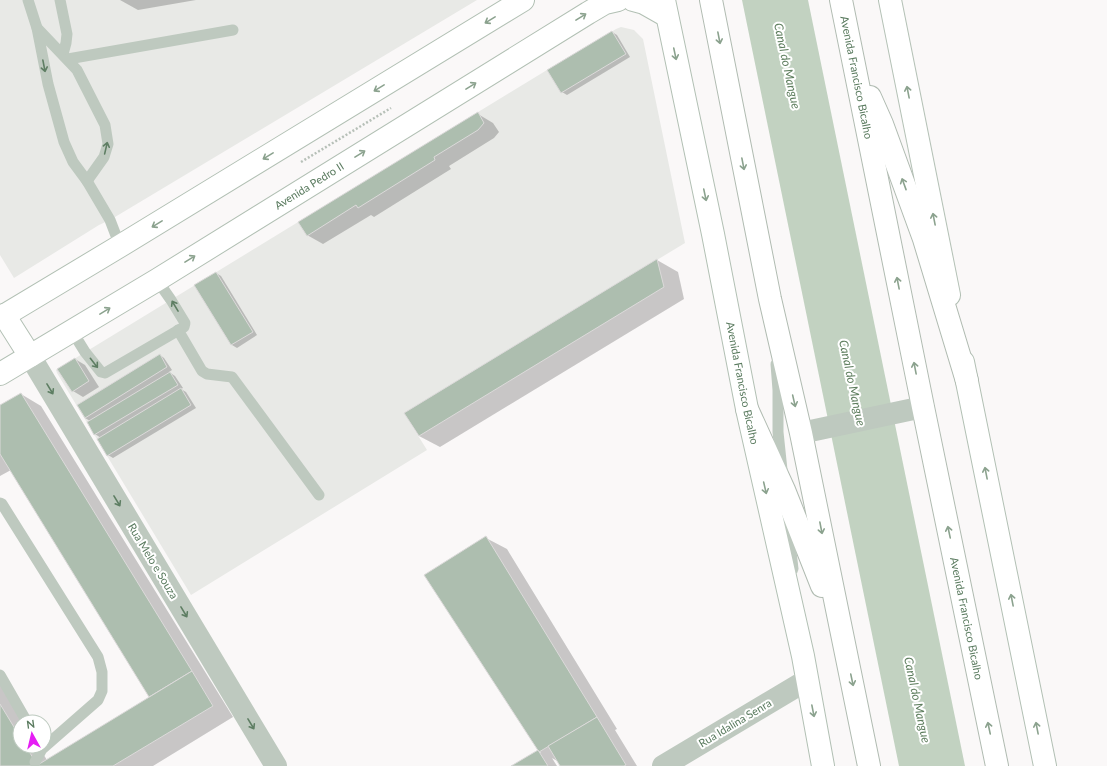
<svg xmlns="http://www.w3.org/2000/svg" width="1107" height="766" font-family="Lato,sans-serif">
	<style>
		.built { fill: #e8e9e6 }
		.water { fill: #c2d2c1 }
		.shadow { fill: #0003 }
		.building { fill: #adbeaf; stroke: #dcdada }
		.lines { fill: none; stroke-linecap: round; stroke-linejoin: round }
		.secondary-casing { stroke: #b2c0b4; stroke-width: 24 }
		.highway-casing { stroke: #b0bbb1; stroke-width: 24 }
		.path { stroke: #b7c0b8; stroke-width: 2.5; stroke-dasharray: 2 2; stroke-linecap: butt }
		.lane { stroke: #bec9bf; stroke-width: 11 }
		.street { stroke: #bec9bf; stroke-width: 22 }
		.secondary { stroke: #fff; stroke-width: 22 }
		.highway { stroke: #fff; stroke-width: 22 }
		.oneway { stroke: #8ba28e }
		.oneway2 { stroke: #5e7e63 }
		.labels { text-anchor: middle; stroke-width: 4; stroke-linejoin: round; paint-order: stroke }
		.street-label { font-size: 11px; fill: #597a5e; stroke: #fff }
		.water-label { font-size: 12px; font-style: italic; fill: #5e7e5e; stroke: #fff }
	</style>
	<rect width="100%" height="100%" fill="#faf8f8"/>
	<!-- built -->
	<g class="built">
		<path d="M0,0H477L110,220L99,225L14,278L0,255Z"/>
		<path d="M621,27L634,30L643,39L685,243L404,413L427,450L191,595L57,373L56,370L547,70L616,29Z"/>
	</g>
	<!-- water -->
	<path class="water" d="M742,0H808L965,766H899Z"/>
	<!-- shadow -->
	<g class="shadow">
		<path d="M120,0H196L138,10Z"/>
		<path d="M612,32L617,35L630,57L567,95L562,92Z"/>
		<path d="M478,114L493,123L499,132L494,138L449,166L451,169L374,217L371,215L323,244L307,235Z"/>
		<path d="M657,260L678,272L684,299L440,447L419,436L405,413Z"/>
		<path d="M216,273L221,276L257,335L237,348L232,345L196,285Z"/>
		<path d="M160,355L164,358L172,370L169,372L175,376L183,388L181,389L186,392L196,408L113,458L108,455L101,438L95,434L90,421L85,418Z"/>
		<path d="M75,359L85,365L99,387L83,397L73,391Z"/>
		<path d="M21,394L41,406L233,717L153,766H0V684L23,722H20V746H38L47,760L151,697L11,470L0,476V406Z"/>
		<path d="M486,538L507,549L617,729L615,730L637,766H562L559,762L552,758L557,766H513L538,751L541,753L425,575Z"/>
	</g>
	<!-- building -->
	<g class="building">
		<path d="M612,31L626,54L561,93L547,70Z"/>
		<path d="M478,112L484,123L478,130L434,157L435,160L358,208L356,205L307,236L298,222Z"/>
		<path d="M657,259L664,287L419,436L404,413Z"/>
		<path d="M216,272L253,332L231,345L194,285Z"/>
		<path d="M160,354L167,367L85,418L77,405Z"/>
		<path d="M75,358L89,381L72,392L57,369Z"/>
		<path d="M170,372L178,385L94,435L87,422Z"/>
		<path d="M181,388L191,405L107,456L97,439Z"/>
		<path d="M21,393L192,671L149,697L0,454V405Z"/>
		<path d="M486,536L597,717L539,752L424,575Z"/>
		<path d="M192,671L213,706L113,766H36Z"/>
		<path d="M0,704L20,737V746H26L37,765L36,766H0Z"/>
		<path d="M597,717L626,765L624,766H560L548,746Z"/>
		<path d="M538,750L548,766H511Z"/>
	</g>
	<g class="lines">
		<defs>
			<g id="secondary">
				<path d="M633,0L644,3L667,16"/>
				<path id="s1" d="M664,0L713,234L747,409L803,656L823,766"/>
				<path d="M890,0L949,295"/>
				<path d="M4,315L30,356"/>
				<path d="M0,318L120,246L523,0"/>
				<path d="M963,362L1045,766"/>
				<path id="s2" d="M0,374L157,280L588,13L605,3L618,0"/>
			</g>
			<g id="highway">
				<path d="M711,0L770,299L801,433L869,766"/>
				<path id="s3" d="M841,0L923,407L997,766"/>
				<path d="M870,97L882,124L924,239L967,381"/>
				<path d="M747,409L784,490L822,586"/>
			</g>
		</defs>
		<!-- secondary casing -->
		<use href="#secondary" class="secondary-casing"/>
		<!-- highway casing -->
		<use href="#highway" class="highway-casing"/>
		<!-- path -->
		<path class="path" d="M301,162L391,108"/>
		<!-- lane -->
		<g class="lane">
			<path d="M28,0L37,28L48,84L64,142L73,162L87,181L110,220L120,246"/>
			<path d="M60,0L67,34L66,43L63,54"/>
			<path d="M37,28L77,70L105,125L108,144L104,157L87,181"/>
			<path d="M68,59L233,30"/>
			<path d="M178,330L202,371L207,374L232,377L319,495"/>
			<path d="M72,331L85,352L101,372L105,373L184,327L185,323L171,300L157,280"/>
			<path d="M776,364L778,390V432L782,470"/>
			<path d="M0,503L2,504L98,657L102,672V691L98,700L42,749L35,762"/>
			<path d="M787,517L793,569"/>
			<path d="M0,675L27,722"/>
		</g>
		<!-- street -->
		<g class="street">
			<path d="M30,356L276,766"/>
			<path d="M801,433L923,407"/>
			<path d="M663,766L807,680"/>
		</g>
		<!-- secondary -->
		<use href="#secondary" class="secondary"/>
		<!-- highway -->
		<use href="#highway" class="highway"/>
	</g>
	<!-- one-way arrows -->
	<defs><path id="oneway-shaft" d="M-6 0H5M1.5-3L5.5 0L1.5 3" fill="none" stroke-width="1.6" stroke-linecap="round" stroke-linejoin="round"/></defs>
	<g class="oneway">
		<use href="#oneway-shaft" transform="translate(581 17) rotate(-32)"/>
		<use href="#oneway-shaft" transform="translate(490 20) rotate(149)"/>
		<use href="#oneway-shaft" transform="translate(719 38) rotate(79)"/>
		<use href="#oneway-shaft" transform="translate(675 54) rotate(78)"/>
		<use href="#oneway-shaft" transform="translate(471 86) rotate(-32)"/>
		<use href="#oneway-shaft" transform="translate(379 88) rotate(149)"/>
		<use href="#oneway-shaft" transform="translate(908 92) rotate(-101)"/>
		<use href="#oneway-shaft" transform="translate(360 154) rotate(-32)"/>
		<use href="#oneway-shaft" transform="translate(268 156) rotate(149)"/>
		<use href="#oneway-shaft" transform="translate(743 164) rotate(79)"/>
		<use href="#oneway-shaft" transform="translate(904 184) rotate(-110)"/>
		<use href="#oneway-shaft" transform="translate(705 195) rotate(78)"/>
		<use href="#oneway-shaft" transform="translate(934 219) rotate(-101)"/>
		<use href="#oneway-shaft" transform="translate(157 224) rotate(149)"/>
		<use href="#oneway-shaft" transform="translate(190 259) rotate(-32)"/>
		<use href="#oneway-shaft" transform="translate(898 283) rotate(-101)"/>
		<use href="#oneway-shaft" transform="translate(105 311) rotate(-31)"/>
		<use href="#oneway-shaft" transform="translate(915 368) rotate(-101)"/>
		<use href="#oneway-shaft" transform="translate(794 401) rotate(77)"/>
		<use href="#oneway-shaft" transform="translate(986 473) rotate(-101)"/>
		<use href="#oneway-shaft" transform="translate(765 488) rotate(77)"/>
		<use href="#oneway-shaft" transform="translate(821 528) rotate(79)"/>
		<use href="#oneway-shaft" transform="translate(949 532) rotate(-102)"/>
		<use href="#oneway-shaft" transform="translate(1012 600) rotate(-101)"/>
		<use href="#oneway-shaft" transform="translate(852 680) rotate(78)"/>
		<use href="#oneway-shaft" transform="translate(813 711) rotate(79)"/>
		<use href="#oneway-shaft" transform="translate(989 728) rotate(-102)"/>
		<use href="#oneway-shaft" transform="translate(1037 728) rotate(-101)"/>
	</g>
	<g class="oneway2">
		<use href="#oneway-shaft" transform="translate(44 66) rotate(79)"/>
		<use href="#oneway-shaft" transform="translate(106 148) rotate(-77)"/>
		<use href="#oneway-shaft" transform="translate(175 306) rotate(-121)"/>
		<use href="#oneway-shaft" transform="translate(94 363) rotate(52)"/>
		<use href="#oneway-shaft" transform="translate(50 389) rotate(59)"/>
		<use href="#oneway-shaft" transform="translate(117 501) rotate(59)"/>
		<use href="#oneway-shaft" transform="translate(184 612) rotate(59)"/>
		<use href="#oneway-shaft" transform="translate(251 724) rotate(59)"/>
	</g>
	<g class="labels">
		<!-- street labels -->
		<g class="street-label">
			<text dy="4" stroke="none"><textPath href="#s3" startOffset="79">Avenida Francisco Bicalho</textPath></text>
			<text dy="4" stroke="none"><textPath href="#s2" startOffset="362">Avenida Pedro II</textPath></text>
			<text dy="4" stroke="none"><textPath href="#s1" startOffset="391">Avenida Francisco Bicalho</textPath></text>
			<text transform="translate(153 561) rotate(59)" y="4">Rua Melo e Souza</text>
			<text dy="4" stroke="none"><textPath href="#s3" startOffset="631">Avenida Francisco Bicalho</textPath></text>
			<text transform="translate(735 723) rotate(-31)" y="4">Rua Idalina Senra</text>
		</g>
		<!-- water labels -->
		<g class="water-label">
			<text transform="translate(787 66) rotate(78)" y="4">Canal do Mangue</text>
			<text transform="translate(852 383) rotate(78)" y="4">Canal do Mangue</text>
			<text transform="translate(917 700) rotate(78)" y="4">Canal do Mangue</text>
		</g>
	</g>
	<!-- north arrow -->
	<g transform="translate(32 734) rotate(352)"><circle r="19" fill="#ffffff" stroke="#bdcabf"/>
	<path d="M0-3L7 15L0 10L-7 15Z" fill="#e51ef4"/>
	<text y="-6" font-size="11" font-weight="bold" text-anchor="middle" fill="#597a5e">N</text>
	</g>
</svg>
